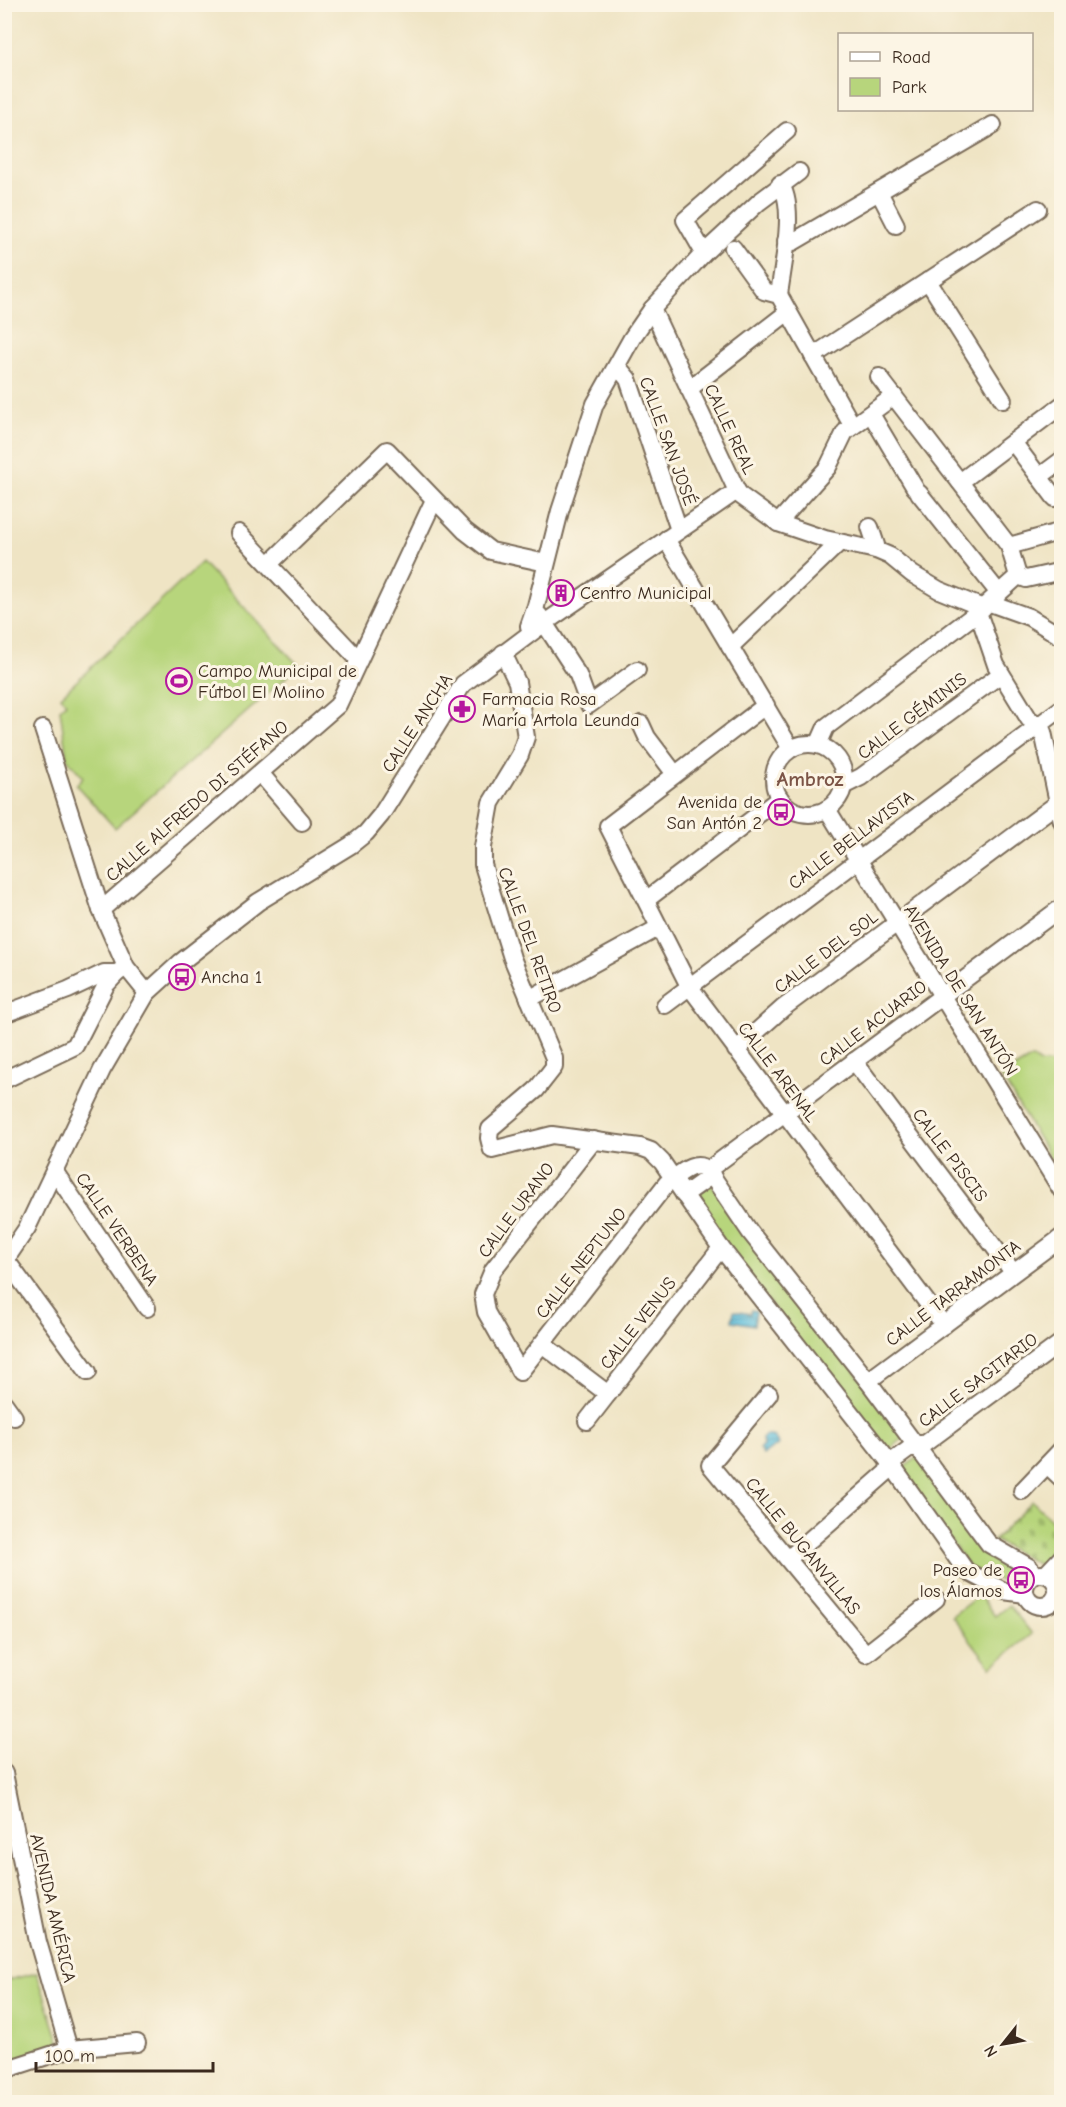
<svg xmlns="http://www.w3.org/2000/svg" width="1066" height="2107" font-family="'Comic Neue',sans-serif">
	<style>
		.cemetery { fill: url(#cemetery-stones); stroke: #79804d; stroke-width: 1.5 }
		.park { fill: #b7d57c; stroke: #79804d; stroke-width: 1.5 }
		.water { fill: url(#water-rules); stroke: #4c747e; stroke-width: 1.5 }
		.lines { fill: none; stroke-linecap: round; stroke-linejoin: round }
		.minor-casing { stroke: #7a6b58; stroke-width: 20 }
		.minor { stroke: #fff; stroke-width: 16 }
		.labels { text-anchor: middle; stroke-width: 6; stroke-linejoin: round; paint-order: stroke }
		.street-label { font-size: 18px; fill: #3b2a1e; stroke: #fcf5e5 }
		.poi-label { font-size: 18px; fill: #3b2a1e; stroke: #fcf5e5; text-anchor: start }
		.quarter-label { font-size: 21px; font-weight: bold; fill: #7c5547; stroke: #fcf5e5 }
	</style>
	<defs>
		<pattern id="cemetery-stones" width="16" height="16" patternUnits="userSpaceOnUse" patternTransform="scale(1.5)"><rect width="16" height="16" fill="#b7d57c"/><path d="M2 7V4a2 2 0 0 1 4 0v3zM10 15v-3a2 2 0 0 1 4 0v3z" fill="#9eb76b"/></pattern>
		<pattern id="water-rules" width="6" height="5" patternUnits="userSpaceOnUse" patternTransform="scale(1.5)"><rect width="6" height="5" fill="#5ebfdd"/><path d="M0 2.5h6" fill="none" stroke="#4f9bb3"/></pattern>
	</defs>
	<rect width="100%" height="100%" fill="#fcf5e5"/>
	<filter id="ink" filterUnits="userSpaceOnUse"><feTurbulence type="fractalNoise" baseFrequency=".0167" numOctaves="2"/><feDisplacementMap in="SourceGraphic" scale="12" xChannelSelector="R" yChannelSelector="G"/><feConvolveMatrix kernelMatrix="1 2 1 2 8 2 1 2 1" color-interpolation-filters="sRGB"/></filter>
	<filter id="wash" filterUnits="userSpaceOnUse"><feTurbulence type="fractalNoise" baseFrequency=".008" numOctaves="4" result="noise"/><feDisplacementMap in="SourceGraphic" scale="24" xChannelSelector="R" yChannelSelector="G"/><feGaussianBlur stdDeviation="1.35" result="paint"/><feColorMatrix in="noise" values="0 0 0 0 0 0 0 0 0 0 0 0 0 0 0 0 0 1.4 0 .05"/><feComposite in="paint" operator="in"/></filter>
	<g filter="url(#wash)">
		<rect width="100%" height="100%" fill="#efe4c4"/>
		<!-- cemetery -->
		<path class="cemetery" d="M1032,1501L1061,1529V1549L1043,1567L994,1540Z"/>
		<!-- park -->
		<g class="park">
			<path d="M202,562L299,666L115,828L76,785L83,777L67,759L60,709L66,703L61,696Z"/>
			<path d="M1032,1058L1040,1063L1061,1064V1173H1059L1001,1076Z"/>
			<path d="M711,1184L905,1437L888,1451L728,1251L692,1196Z"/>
			<path d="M919,1456L987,1547L1021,1567L1025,1576L1019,1589L969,1567L901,1470Z"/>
			<path d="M979,1595L995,1616L1009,1605L1032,1634L991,1667L952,1616Z"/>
			<path d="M37,1973L60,2044L5,2063L4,1981Z"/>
		</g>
		<!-- water -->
		<g class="water">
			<path d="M751,1310L756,1311L754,1325L732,1321L734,1311L750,1314Z"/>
			<path d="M766,1435L774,1437L779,1444L763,1455L759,1449L763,1446L762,1439Z"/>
		</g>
	</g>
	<g filter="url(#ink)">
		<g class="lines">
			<defs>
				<g id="minor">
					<path d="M879,192L896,225"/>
					<path d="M786,241L793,242L993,125"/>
					<path d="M733,248L764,291L779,295L852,425"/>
					<path d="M704,253L685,220L787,131"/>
					<path d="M928,281L1003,400"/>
					<path d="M779,295C782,268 797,206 780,184"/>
					<path d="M652,309L737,491L741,496L778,523L825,539L876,550L890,556L912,574L939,590L983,608"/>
					<path d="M813,356L1038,209"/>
					<path d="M617,366L628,379L679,530"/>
					<path d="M689,389L788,312"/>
					<path d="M871,414L915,488"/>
					<path d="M1013,442L1055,498"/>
					<path d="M1039,477L1062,460"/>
					<path d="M960,482L1062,405"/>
					<path d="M919,493L998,592"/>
					<path d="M778,523L828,467L845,432L894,396"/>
					<path d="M870,527L876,545V550"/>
					<path d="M239,533L359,660"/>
					<path d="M666,539L791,749"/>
					<path d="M1009,546L1062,531"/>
					<path d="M269,564L387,450L465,531L491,551L546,563"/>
					<path d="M1018,576L1026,579L1062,571"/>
					<path d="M990,603L1029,617L1062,637"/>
					<path d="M978,612L996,665L1029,719L1037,724L1043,732L1062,821"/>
					<path d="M539,615L578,675L589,705L637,670"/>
					<path d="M533,631L529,626L536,606L560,511L595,404L632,338L652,309L704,253L759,202L799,172"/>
					<path d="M730,647L839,543"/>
					<path d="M503,653L517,682L526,737L520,755L491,803L483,847V865L512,958L554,1058V1067L536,1090L490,1129L489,1138L492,1150L552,1135L640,1147L651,1151L662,1162L721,1248L890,1463L966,1571L1004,1591L1025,1594"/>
					<path d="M766,705L608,826L689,986L944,1325"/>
					<path d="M641,724L647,737L675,774"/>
					<path d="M43,729L101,910L126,967L147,993"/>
					<circle cx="809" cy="779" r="35"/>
					<path d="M818,745L826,727L978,612L1018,576L1009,546L879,377"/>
					<path d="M260,773L302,822"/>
					<path d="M843,786L861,777L1001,674"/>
					<path d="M827,809L1062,1191"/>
					<path d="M646,900L780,798"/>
					<path d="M101,910L338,705L434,500"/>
					<path d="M529,999L658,928"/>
					<path d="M665,1005L1062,708"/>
					<path d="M4,1014L68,990L104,973H117L120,971"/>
					<path d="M736,1050L783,1008L1058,803"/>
					<path d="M854,1061L1013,1272"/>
					<path d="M4,1080L75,1046L106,985L117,973"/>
					<path d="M594,1140L493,1270L483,1294L486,1312L520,1372L667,1183C680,1174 694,1159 708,1170L750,1232L868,1381L989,1544L1029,1567L1035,1575"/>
					<path d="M708,1170L1062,907"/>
					<path d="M55,1172L147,1308"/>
					<path d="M684,1195L712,1175"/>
					<path d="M6,1260L88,1372"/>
					<path d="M4,1262L27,1228L102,1070L147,993L181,962L258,902L351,845L366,833L381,815L463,684L543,624L737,491"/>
					<path d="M542,1344L608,1394"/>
					<path d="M868,1381L1062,1237"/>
					<path d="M769,1394L710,1465L866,1654L936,1599"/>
					<path d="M4,1403L14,1417"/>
					<path d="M587,1421L721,1248"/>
					<path d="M1047,1465L1062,1479"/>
					<path d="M1022,1491L1062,1449"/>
					<path d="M788,1559L887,1472L890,1463L916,1444H924L1062,1342"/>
					<circle cx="1041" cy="1590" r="16"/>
					<path d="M1046,1574L1062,1557"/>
					<path d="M4,1773L38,1942L69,2049"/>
					<path d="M4,2070L69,2049L137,2043"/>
				</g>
			</defs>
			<!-- minor casing -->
			<use href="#minor" class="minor-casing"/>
			<!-- minor -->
			<use href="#minor" class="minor"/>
		</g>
	</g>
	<!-- icons -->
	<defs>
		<symbol id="building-ring" viewBox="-11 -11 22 22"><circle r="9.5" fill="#fcf5e5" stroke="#b5179e" stroke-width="1.5"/><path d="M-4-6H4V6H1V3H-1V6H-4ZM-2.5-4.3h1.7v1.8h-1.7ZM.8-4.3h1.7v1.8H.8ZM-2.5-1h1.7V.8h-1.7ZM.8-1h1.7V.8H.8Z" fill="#b5179e"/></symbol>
		<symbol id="stadium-ring" viewBox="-11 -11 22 22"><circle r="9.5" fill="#fcf5e5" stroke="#b5179e" stroke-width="1.5"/><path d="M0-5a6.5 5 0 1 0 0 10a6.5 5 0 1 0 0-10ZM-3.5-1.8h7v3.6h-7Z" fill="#b5179e"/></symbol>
		<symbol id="pharmacy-ring" viewBox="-11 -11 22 22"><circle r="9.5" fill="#fcf5e5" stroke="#b5179e" stroke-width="1.5"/><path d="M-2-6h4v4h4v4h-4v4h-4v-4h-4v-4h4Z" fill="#b5179e"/></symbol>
		<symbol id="bus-ring" viewBox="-11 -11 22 22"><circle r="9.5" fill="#fcf5e5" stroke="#b5179e" stroke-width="1.5"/><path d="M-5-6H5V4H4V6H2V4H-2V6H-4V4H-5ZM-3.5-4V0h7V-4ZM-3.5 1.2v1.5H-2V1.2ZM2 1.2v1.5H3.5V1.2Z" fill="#b5179e"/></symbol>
	</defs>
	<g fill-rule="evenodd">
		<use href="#building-ring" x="546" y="578" width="30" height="30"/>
		<use href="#stadium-ring" x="164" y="666" width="30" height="30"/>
		<use href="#pharmacy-ring" x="447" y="694" width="30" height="30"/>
		<use href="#bus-ring" x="766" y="797" width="30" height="30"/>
		<use href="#bus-ring" x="167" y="962" width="30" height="30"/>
		<use href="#bus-ring" x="1006" y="1565" width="30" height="30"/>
	</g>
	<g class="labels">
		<!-- street labels -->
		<g class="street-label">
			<text transform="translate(730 429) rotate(65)" y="6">CALLE REAL</text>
			<text transform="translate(668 441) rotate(70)" y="6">CALLE SAN JOSÉ</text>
			<text transform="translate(912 716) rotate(-37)" y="6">CALLE GÉMINIS</text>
			<text transform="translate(417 723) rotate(-57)" y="6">CALLE ANCHA</text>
			<text transform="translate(197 801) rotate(-41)" y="6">CALLE ALFREDO DI STÉFANO</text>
			<text transform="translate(851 840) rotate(-37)" y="6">CALLE BELLAVISTA</text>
			<text transform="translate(530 940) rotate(70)" y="6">CALLE DEL RETIRO</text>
			<text transform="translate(826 952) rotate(-37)" y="6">CALLE DEL SOL</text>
			<text transform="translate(961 990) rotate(58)" y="6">AVENIDA DE SAN ANTÓN</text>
			<text transform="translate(873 1023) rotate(-37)" y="6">CALLE ACUARIO</text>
			<text transform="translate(778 1072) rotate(53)" y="6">CALLE ARENAL</text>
			<text transform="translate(950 1155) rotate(53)" y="6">CALLE PISCIS</text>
			<text transform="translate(516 1210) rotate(-53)" y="6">CALLE URANO</text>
			<text transform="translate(117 1229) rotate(56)" y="6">CALLE VERBENA</text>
			<text transform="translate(581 1263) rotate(-52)" y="6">CALLE NEPTUNO</text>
			<text transform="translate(953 1293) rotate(-37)" y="6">CALLE TARRAMONTA</text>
			<text transform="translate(638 1323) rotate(-52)" y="6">CALLE VENUS</text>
			<text transform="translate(978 1380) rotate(-37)" y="6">CALLE SAGITARIO</text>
			<text transform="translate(803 1546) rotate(51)" y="6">CALLE BUGANVILLAS</text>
			<text transform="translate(53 1908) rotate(77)" y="6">AVENIDA AMÉRICA</text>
		</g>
		<!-- poi labels -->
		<g class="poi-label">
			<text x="580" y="599">Centro Municipal</text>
			<text x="198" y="677">Campo Municipal de<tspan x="198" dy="21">Fútbol El Molino</tspan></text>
			<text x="482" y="705">Farmacia Rosa<tspan x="482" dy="21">María Artola Leunda</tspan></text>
			<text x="762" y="808" text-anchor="end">Avenida de<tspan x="762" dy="21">San Antón 2</tspan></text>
			<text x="201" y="983">Ancha 1</text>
			<text x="1002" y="1576" text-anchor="end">Paseo de<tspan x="1002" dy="21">los Álamos</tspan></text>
		</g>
		<!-- quarter labels -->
		<g class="quarter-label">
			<text x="810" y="786">Ambroz</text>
		</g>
	</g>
	<!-- margin -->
	<rect width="1066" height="2107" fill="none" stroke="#fcf5e5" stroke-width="24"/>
	<!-- legend -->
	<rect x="838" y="33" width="195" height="78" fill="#fcf5e5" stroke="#afa495" stroke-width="1.5"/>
	<rect x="850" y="52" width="30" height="9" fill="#ffffff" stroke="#afa495" stroke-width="1.5"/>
	<text x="892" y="63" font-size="18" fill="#3b2a1e">Road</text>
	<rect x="850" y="78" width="30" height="18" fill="#b7d57c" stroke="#afa495" stroke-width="1.5"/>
	<text x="892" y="93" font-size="18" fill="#3b2a1e">Park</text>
	<!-- north arrow -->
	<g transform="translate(1003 2044) rotate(239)" stroke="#fcf5e5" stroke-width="4.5" paint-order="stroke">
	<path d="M0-4.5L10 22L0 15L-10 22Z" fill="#3b2a1e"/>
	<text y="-9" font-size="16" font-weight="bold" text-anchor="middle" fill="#3b2a1e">N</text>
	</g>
	<!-- scale -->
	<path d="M36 2062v9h177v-9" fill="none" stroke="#3b2a1e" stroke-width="3"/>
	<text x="45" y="2062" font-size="18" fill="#3b2a1e" stroke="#fcf5e5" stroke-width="4.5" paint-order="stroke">100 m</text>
</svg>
